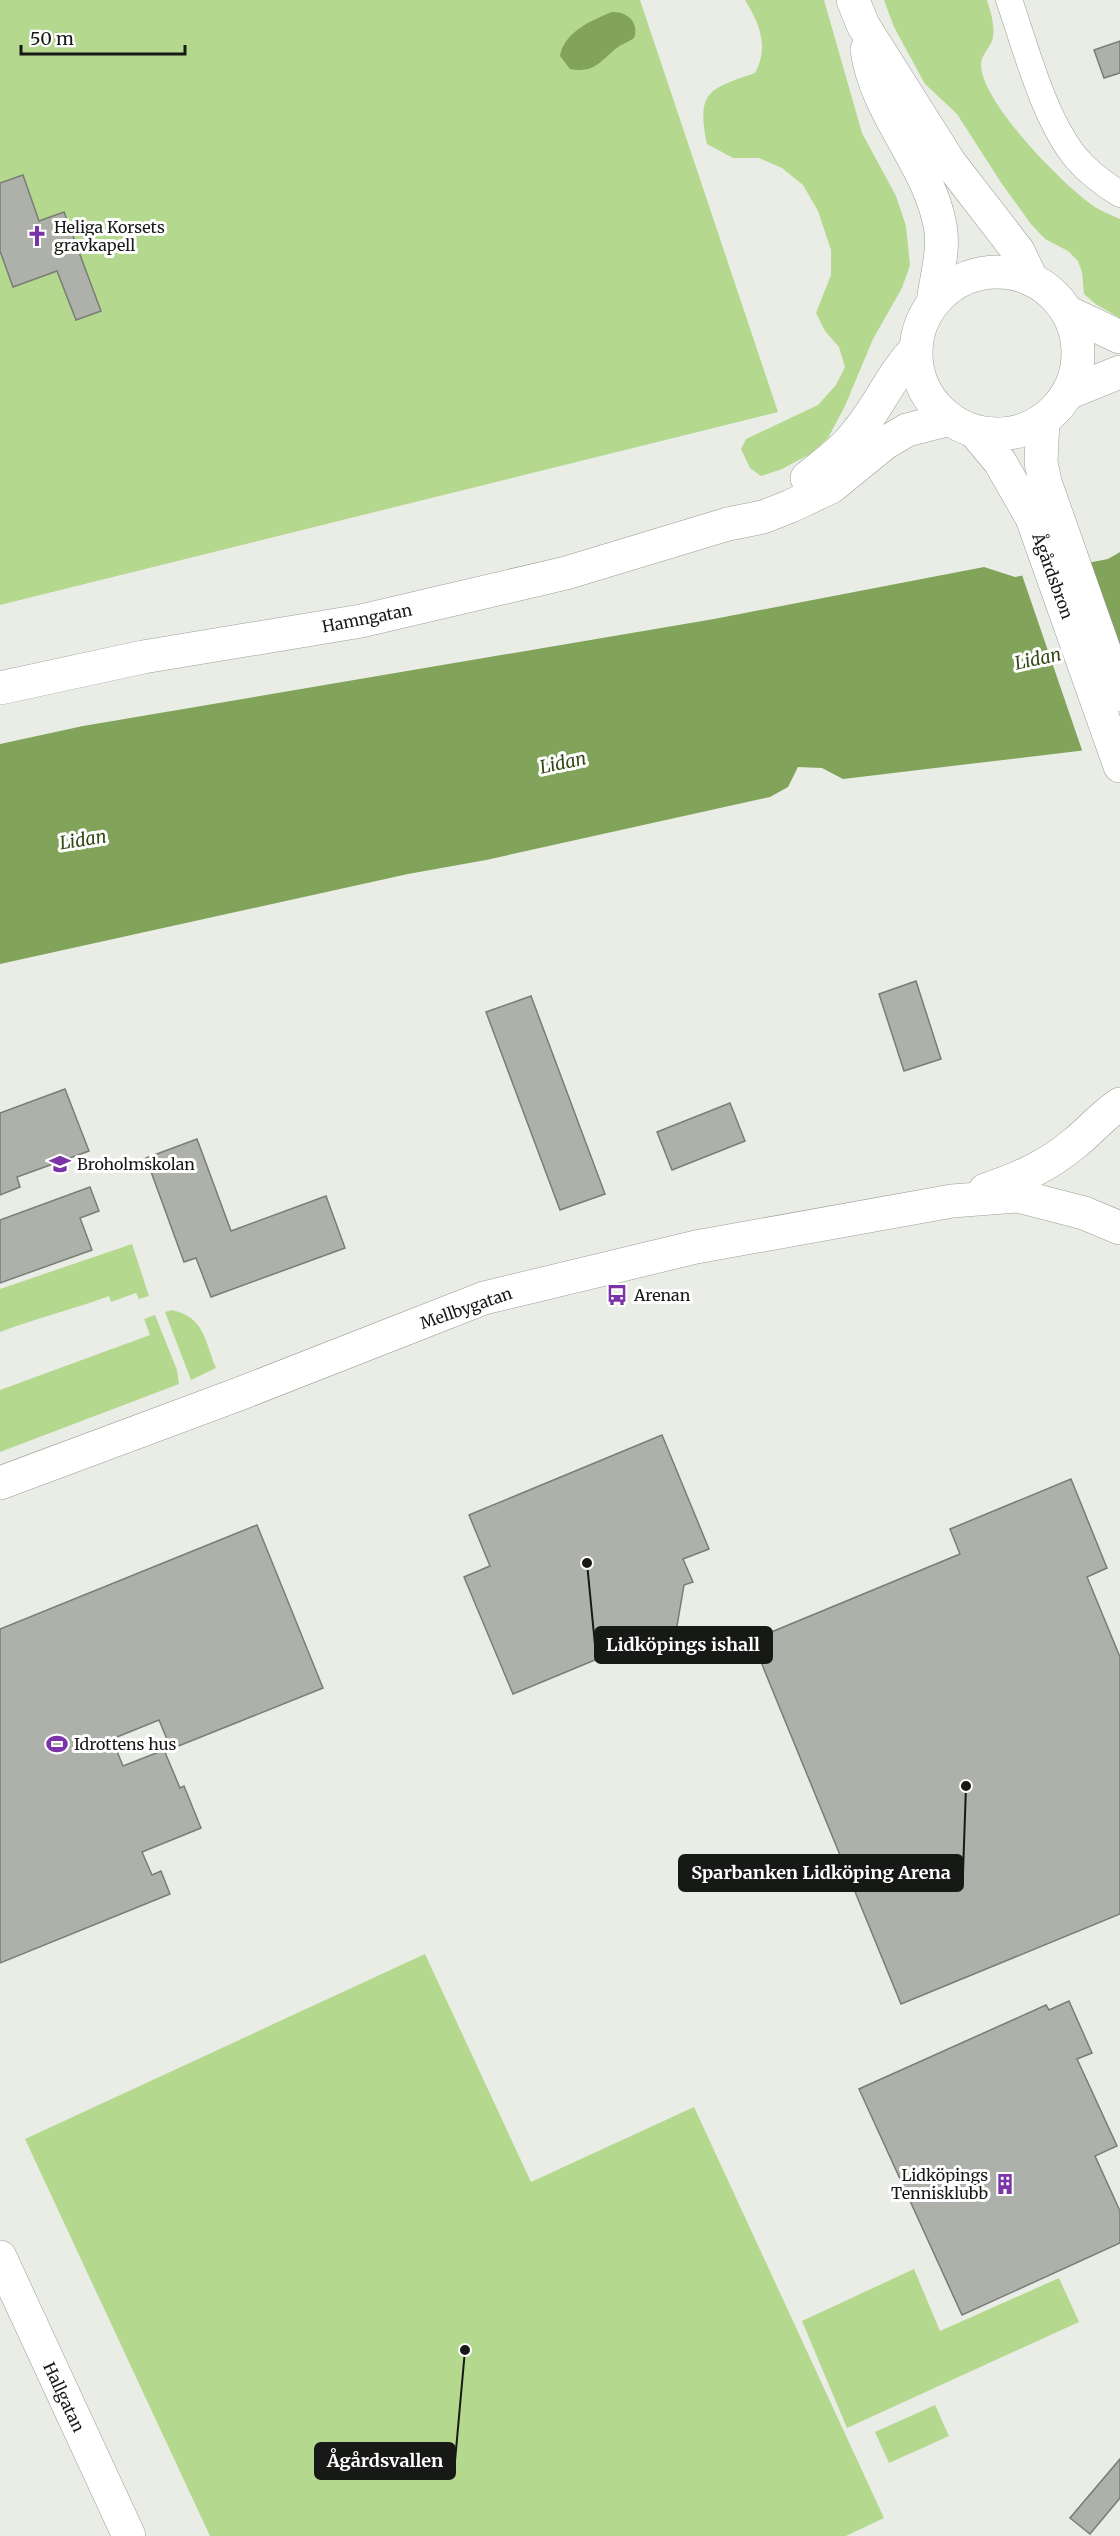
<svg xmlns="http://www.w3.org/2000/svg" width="1120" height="2536" font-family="Merriweather,serif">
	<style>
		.green { fill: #b4d88e }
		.water { fill: #81a45a }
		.pier { fill: #e9ede6 }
		.building { fill: #adb1aa; stroke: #797d76; stroke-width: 1.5 }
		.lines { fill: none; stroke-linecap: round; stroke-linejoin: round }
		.minor-casing { stroke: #9a9e96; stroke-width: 27 }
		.tertiary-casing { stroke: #9a9e96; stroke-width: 34 }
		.secondary-casing { stroke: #9a9e96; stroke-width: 34 }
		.primary-casing { stroke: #9a9e96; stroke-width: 34 }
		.minor { stroke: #fff; stroke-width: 26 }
		.tertiary { stroke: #fff; stroke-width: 33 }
		.secondary { stroke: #fff; stroke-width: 33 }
		.primary { stroke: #fff; stroke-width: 33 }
		.labels { text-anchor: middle; stroke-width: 6; stroke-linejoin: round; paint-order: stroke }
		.poi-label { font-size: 16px; fill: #171916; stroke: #fff; text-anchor: start }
		.street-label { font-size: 16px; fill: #171916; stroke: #fff }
		.water-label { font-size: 18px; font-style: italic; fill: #334a15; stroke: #fff }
		.leader { fill: none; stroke: #171916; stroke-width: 2 }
		.callout-dot { fill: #171916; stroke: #fff; stroke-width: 2 }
		.callout { fill: #171916; stroke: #171916; stroke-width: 2 }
		.callout-label { font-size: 18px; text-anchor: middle; font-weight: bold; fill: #fff }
	</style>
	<rect width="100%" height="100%" fill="#e9ede6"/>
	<!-- green -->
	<g class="green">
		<path d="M0,0H640L778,412L0,605Z"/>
		<path d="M745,0H824L862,133L896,196L906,226L910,265L902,288L873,339L845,406L828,438L812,453L782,469L761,476L750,468L741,449L746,439L818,405L836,385L845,367L839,347L825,331L816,313L831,275V250L818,211L803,185L782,168L759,158H733L707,144C696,91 709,89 755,73C769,47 760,24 745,0Z"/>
		<path d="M884,0H987C991,13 996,28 992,41C988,50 981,55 981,66C983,104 1064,186 1095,207C1103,212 1112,215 1120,219V318L1097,305L1084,294L1082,272L1078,261L1068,251L1045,239L1031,224L1002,184L957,114L925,84L894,27Z"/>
		<path d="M132,1244L149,1296L139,1299L136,1293L111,1302L109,1296C72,1310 36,1318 0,1332V1289Z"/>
		<path d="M172,1310C205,1318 204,1339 216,1368L191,1380L165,1312Z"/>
		<path d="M155,1315L177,1370L179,1384L0,1452V1390L150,1335L144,1319Z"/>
		<path d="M425,1954L531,2182L694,2107L884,2518L846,2536H210L25,2139Z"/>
		<path d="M914,2269L940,2331L1059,2278L1079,2322L847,2428L802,2321Z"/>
		<path d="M935,2405L949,2436L889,2463L875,2432Z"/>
	</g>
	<!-- water -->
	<g class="water">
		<path d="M612,12C627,11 640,23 634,38C627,43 619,45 613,51C598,64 593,73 570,69L560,56C564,32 592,20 612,12Z"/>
		<path d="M1120,552V746L843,779L822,768L798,767L788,787L770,797L486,860L408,874L0,964V744L83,726L714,619L984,567L1015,577L1108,559Z"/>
	</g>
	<!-- pier -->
	<path class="pier" d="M1088,559L1120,654V749L1083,753L1021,572Z"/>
	<!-- building -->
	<g class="building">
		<path d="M1120,41V73L1104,78L1094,50Z"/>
		<path d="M23,175L39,221L64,212L101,311L76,320L57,271L13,287L0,251V183Z"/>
		<path d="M916,981L941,1059L904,1071L879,994Z"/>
		<path d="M531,996L605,1194L560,1210L486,1012Z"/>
		<path d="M65,1089L89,1151L17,1177L20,1187L0,1195V1113Z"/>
		<path d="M730,1103L745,1141L672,1170L657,1132Z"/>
		<path d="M197,1139L231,1231L326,1196L345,1248L211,1297L196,1258L184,1262L146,1158Z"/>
		<path d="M90,1187L99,1211L80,1218L92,1250L0,1283V1220Z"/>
		<path d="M662,1435L709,1549L683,1559L693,1582L684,1585L677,1626L513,1694L464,1577L490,1566L469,1515Z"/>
		<path d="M1071,1479L1107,1568L1087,1577L1120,1657V1914L901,2004L752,1640L960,1554L950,1529Z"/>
		<path d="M257,1525L323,1688L171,1749L159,1720L112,1739L123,1766L164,1750L180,1788L184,1786L201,1828L142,1852L152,1875L161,1871L170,1894L0,1963V1629Z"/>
		<path d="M1069,2001L1092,2053L1077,2059L1117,2146L1095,2156L1120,2211V2243L962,2315L859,2089L1046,2005L1049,2010Z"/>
		<path d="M1120,2459V2498L1090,2534L1070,2518Z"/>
	</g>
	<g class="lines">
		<defs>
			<path id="minor" d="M1009,0C1026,48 1044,120 1077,159C1089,173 1104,184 1120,194"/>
			<g id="tertiary">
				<path d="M1067,312L1120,337"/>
				<path d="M1068,393L1120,372"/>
				<path d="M807,478C826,463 845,449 859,430C880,404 892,374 915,350"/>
				<path d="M0,688L143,657L361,621L566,573L728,524L763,517L791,506L831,487L885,443L907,430L950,419"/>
				<path d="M0,2257L129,2536"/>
			</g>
			<g id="secondary">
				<path d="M985,1190C1020,1178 1046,1167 1075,1143C1091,1130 1103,1115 1120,1104"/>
				<path d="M0,1483L239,1394L484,1298L696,1247L952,1201L1018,1196L1084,1213L1120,1228"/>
			</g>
			<g id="primary">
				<path d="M853,0L863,25L950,163L1018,251L1032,280"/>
				<path d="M867,50C876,114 928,162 940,225C945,250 936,278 933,303"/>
				<circle cx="997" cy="353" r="81"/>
				<path d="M1043,420L1041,462L1045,482L1120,695"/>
				<path d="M975,432L1000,462L1032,518L1120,766"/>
			</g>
		</defs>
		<!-- minor casing -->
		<use href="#minor" class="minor-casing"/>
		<!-- tertiary casing -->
		<use href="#tertiary" class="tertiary-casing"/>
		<!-- secondary casing -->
		<use href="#secondary" class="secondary-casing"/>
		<!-- primary casing -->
		<use href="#primary" class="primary-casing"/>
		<!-- minor -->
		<use href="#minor" class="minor"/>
		<!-- tertiary -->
		<use href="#tertiary" class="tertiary"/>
		<!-- secondary -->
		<use href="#secondary" class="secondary"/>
		<!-- primary -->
		<use href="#primary" class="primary"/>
	</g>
	<!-- icons -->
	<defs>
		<symbol id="church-bare" viewBox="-9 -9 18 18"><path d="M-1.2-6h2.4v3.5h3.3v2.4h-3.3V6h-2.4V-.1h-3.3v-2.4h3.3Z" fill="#7b34a7" stroke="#fff" stroke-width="2.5" paint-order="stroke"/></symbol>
		<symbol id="school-bare" viewBox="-9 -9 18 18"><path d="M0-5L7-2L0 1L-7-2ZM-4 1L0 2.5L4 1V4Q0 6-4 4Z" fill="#7b34a7" stroke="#fff" stroke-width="2.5" paint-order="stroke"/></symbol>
		<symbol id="bus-bare" viewBox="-9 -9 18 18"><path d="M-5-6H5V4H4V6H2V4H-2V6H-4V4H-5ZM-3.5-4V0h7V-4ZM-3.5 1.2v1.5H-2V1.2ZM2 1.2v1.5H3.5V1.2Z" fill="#7b34a7" stroke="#fff" stroke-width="2.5" paint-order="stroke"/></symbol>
		<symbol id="stadium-bare" viewBox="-9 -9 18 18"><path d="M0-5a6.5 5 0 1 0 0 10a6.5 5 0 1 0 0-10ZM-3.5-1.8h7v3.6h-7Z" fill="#7b34a7" stroke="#fff" stroke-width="2.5" paint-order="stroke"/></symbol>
		<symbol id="building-bare" viewBox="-9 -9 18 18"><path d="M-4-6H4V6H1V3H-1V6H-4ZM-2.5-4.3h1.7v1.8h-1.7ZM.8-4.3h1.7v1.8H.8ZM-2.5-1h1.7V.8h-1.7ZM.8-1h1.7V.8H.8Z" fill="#7b34a7" stroke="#fff" stroke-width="2.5" paint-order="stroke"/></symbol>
	</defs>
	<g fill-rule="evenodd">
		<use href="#church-bare" x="22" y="221" width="30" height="30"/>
		<use href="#school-bare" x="45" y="1149" width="30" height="30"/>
		<use href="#bus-bare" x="602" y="1280" width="30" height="30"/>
		<use href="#stadium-bare" x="42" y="1729" width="30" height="30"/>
		<use href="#building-bare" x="990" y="2169" width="30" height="30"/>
	</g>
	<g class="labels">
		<!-- poi labels -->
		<g class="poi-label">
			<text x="54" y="233">Heliga Korsets<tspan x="54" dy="18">gravkapell</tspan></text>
			<text x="77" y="1170">Broholmskolan</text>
			<text x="634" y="1301">Arenan</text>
			<text x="74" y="1750">Idrottens hus</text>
			<text x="988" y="2181" text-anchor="end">Lidköpings<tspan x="988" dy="18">Tennisklubb</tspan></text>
		</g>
		<!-- street labels -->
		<g class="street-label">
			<text transform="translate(1053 576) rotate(70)" y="6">Ågårdsbron</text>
			<text transform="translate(367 618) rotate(-11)" y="6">Hamngatan</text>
			<text transform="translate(466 1308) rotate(-19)" y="6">Mellbygatan</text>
			<text transform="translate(64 2397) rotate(65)" y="6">Hallgatan</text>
		</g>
		<!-- water labels -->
		<g class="water-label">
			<text transform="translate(1038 659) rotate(-12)" y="6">Lidan</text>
			<text transform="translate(563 763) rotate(-12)" y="6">Lidan</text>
			<text transform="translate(83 840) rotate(-9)" y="6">Lidan</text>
		</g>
	</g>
	<!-- callouts -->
	<path class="leader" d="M587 1563L595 1645M966 1786L963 1873M465 2350L455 2461"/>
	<g class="callout-dot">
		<circle cx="587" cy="1563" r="6"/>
		<circle cx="966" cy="1786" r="6"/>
		<circle cx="465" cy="2350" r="6"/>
	</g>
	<g class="callout">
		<rect x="595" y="1627" width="177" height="36" rx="6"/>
		<rect x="679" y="1855" width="284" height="36" rx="6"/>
		<rect x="315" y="2443" width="140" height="36" rx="6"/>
	</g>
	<g class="callout-label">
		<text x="683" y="1651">Lidköpings ishall</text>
		<text x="821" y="1879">Sparbanken Lidköping Arena</text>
		<text x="385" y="2467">Ågårdsvallen</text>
	</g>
	<!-- scale -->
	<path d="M21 45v9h164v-9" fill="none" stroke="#171916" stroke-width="3"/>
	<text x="30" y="45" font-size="18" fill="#171916" stroke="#ffffff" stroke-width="4.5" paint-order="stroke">50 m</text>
</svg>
